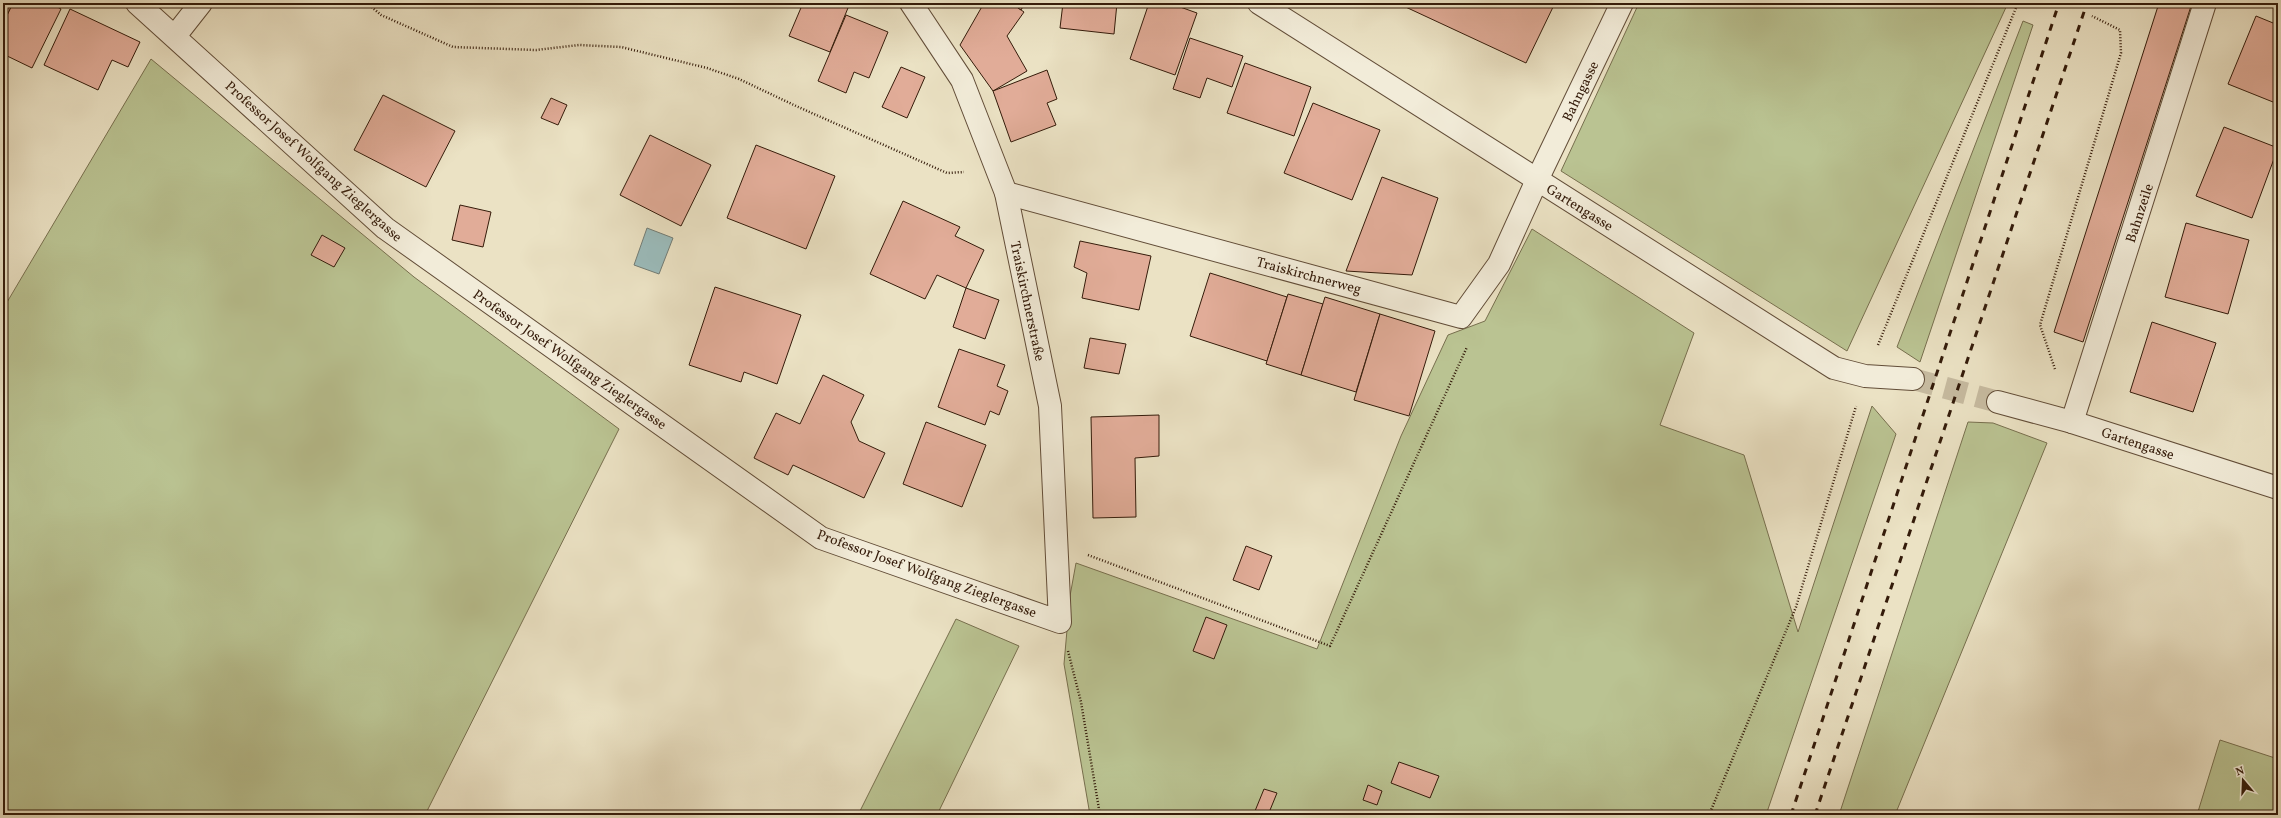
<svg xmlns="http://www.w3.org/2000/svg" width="2281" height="818" font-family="Vollkorn,serif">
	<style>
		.green { fill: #bac392; stroke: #776f4e }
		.water { fill: #9bbcbc; stroke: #727c75 }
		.building { fill: #e1ac98; stroke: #341b0a }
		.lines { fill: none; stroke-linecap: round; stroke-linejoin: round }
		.street-tunnel { stroke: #c6ba9f; stroke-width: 22; stroke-dasharray: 22 11; stroke-linecap: butt }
		.street-casing { stroke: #624d38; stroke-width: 24 }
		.path { stroke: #341b0a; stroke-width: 2.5; stroke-dasharray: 1 2; stroke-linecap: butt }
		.street { stroke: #f2ecd9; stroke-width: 22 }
		.rail { stroke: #341b0a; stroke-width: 3; stroke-dasharray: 7 7; stroke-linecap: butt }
		.labels { text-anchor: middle; stroke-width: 3; stroke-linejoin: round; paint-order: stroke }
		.street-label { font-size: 14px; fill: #341b0a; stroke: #f2ecd9 }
	</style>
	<rect width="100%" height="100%" fill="#ebe2c4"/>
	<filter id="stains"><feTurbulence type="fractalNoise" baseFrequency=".005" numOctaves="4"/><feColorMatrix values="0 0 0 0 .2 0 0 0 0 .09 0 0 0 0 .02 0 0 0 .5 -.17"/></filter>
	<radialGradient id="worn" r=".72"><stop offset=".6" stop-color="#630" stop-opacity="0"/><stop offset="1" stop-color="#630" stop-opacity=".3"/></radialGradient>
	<!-- green -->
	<g class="green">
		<path d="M1639,3H2008L1847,351L1561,171Z"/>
		<path d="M2023,21L2033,25L1920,362L1897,347Z"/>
		<path d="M151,59L414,277L619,429L425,815H3V309Z"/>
		<path d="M1532,229L1694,333L1660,425L1744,455L1798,632L1872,406L1896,434L1766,815H1090L1064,664L1070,596L1076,563L1317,649L1401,436L1448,335L1485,321Z"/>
		<path d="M1968,422L1993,423L2047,443L1895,815H1839Z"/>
		<path d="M956,619L1019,646L937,815H858Z"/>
		<path d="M2220,740L2278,759V815H2197Z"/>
	</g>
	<!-- water -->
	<path class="water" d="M647,228L673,238L659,274L634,265Z"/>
	<!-- building -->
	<g class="building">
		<path d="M3,3H13L3,24Z"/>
		<path d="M13,3H50L61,9L32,68L3,54V24Z"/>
		<path d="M803,3H850L830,52L789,36Z"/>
		<path d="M984,3H1011L1024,12L1007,36L1027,71L993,91L960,45Z"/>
		<path d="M1011,3H1025L1021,10Z"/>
		<path d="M1063,3H1117L1114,34L1060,28Z"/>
		<path d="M1149,3H1169L1197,13L1175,75L1130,59Z"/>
		<path d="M1397,3H1555L1526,63Z"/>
		<path d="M2159,3H2192L2083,342L2054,332Z"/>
		<path d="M70,9L140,42L128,67L112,60L98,90L44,65Z"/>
		<path d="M846,15L888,32L869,78L854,72L846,93L818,81Z"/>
		<path d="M2256,16L2278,25V104L2228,84Z"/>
		<path d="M1190,38L1243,56L1232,87L1207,78L1200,98L1173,89Z"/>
		<path d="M1245,63L1311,87L1294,136L1227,113Z"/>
		<path d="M901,67L925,77L907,118L882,107Z"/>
		<path d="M1047,70L1057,99L1047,103L1056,125L1011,142L993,91Z"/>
		<path d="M383,95L455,131L426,187L354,150Z"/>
		<path d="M551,98L567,105L558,125L541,118Z"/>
		<path d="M1313,103L1380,130L1352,200L1284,173Z"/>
		<path d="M2224,127L2278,148L2252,218L2196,196Z"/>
		<path d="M650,135L711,165L681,226L620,195Z"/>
		<path d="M756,145L835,176L806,249L727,218Z"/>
		<path d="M1382,177L1438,198L1412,275L1346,271Z"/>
		<path d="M903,201L960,227L955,236L984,250L966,288L937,275L925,299L870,274Z"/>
		<path d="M460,205L491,212L483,247L452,240Z"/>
		<path d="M2186,223L2249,240L2228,314L2165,297Z"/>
		<path d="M322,235L345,248L334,267L311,255Z"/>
		<path d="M1080,241L1151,256L1139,310L1082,298L1087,273L1074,267Z"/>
		<path d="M1210,273L1287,297L1267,361L1190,336Z"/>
		<path d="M715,287L801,315L777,384L744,372L741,382L689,365Z"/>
		<path d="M966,288L999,300L985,339L953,327Z"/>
		<path d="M1288,294L1323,304L1301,375L1266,364Z"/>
		<path d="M1325,297L1380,314L1356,392L1301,375Z"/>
		<path d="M1380,314L1435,331L1409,416L1354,400Z"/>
		<path d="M2152,322L2216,343L2193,412L2130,392Z"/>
		<path d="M1090,338L1126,344L1119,374L1084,368Z"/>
		<path d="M959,349L1005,365L997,386L1008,391L999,415L990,411L985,425L938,407Z"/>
		<path d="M823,375L864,395L851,422L859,441L885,453L864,498L793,465L788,475L754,458L776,413L800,424Z"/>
		<path d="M1159,415V456L1135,458L1136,517L1093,518L1091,417Z"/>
		<path d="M926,422L986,445L962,507L903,484Z"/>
		<path d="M1246,546L1272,556L1259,590L1233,580Z"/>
		<path d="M1206,617L1227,625L1214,659L1193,651Z"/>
		<path d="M1399,762L1439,776L1430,798L1391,783Z"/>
		<path d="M1368,785L1382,791L1377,805L1363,800Z"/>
		<path d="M1264,789L1277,793L1268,815L1255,811Z"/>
	</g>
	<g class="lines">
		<!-- street-tunnel -->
		<path class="street-tunnel" d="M1913,379L1998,402"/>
		<defs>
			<g id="street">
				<path d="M137,3L385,228L821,538L1060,622L1050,406L1006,193L962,80L911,3"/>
				<path d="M1259,3L1834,368L1865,376L1913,379"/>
				<path d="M175,36L201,3"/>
				<path d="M1006,193L1461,317L1499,264L1537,180L1622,3"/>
				<path d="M1998,402L2072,422L2278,488"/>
				<path d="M2072,422L2205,3"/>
			</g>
		</defs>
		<!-- street casing -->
		<use href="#street" class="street-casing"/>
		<!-- path -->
		<g class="path">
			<path d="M367,3L381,15L453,47L536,50L579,45L621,47L707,68L739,79L796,106L947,173L964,172"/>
			<path d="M1878,345L2018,3"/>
			<path d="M2055,369L2040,325L2121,53L2120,30L2092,16"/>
			<path d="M1088,555L1330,646L1467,347"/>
			<path d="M1068,651L1081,702L1100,815"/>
			<path d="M1709,815L1796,607L1856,406"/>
		</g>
		<!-- street -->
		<use href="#street" class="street"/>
		<!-- rail -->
		<g class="rail">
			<path d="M1791,815L2059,3"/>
			<path d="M1815,815L2087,3"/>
		</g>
	</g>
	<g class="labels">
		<!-- street labels -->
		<g class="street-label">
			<text transform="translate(1580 91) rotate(-64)" y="5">Bahngasse</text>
			<text transform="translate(314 161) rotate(42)" y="5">Professor Josef Wolfgang Zieglergasse</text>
			<text transform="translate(1580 207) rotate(32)" y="5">Gartengasse</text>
			<text transform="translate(2139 213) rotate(-72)" y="5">Bahnzeile</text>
			<text transform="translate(1309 275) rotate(15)" y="5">Traiskirchnerweg</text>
			<text transform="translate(1028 301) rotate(78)" y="5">Traiskirchnerstraße</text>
			<text transform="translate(570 359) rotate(35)" y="5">Professor Josef Wolfgang Zieglergasse</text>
			<text transform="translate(2138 443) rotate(18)" y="5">Gartengasse</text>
			<text transform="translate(927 573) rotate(20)" y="5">Professor Josef Wolfgang Zieglergasse</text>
		</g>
	</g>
	<!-- margin -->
	<rect width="2281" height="818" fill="none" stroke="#ebe2c4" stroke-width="16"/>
	<rect x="4" y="4" width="2273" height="810" fill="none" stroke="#341b0a" stroke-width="2"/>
	<rect x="8" y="8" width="2265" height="802" fill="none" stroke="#341b0a"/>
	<!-- north arrow -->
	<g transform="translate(2243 780) rotate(341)" stroke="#f2ecd9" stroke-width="3" paint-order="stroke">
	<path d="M0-3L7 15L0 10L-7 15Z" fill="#341b0a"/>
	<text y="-6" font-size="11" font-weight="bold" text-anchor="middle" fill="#341b0a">N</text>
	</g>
	<rect width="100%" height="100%" filter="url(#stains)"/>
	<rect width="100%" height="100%" fill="url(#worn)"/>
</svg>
